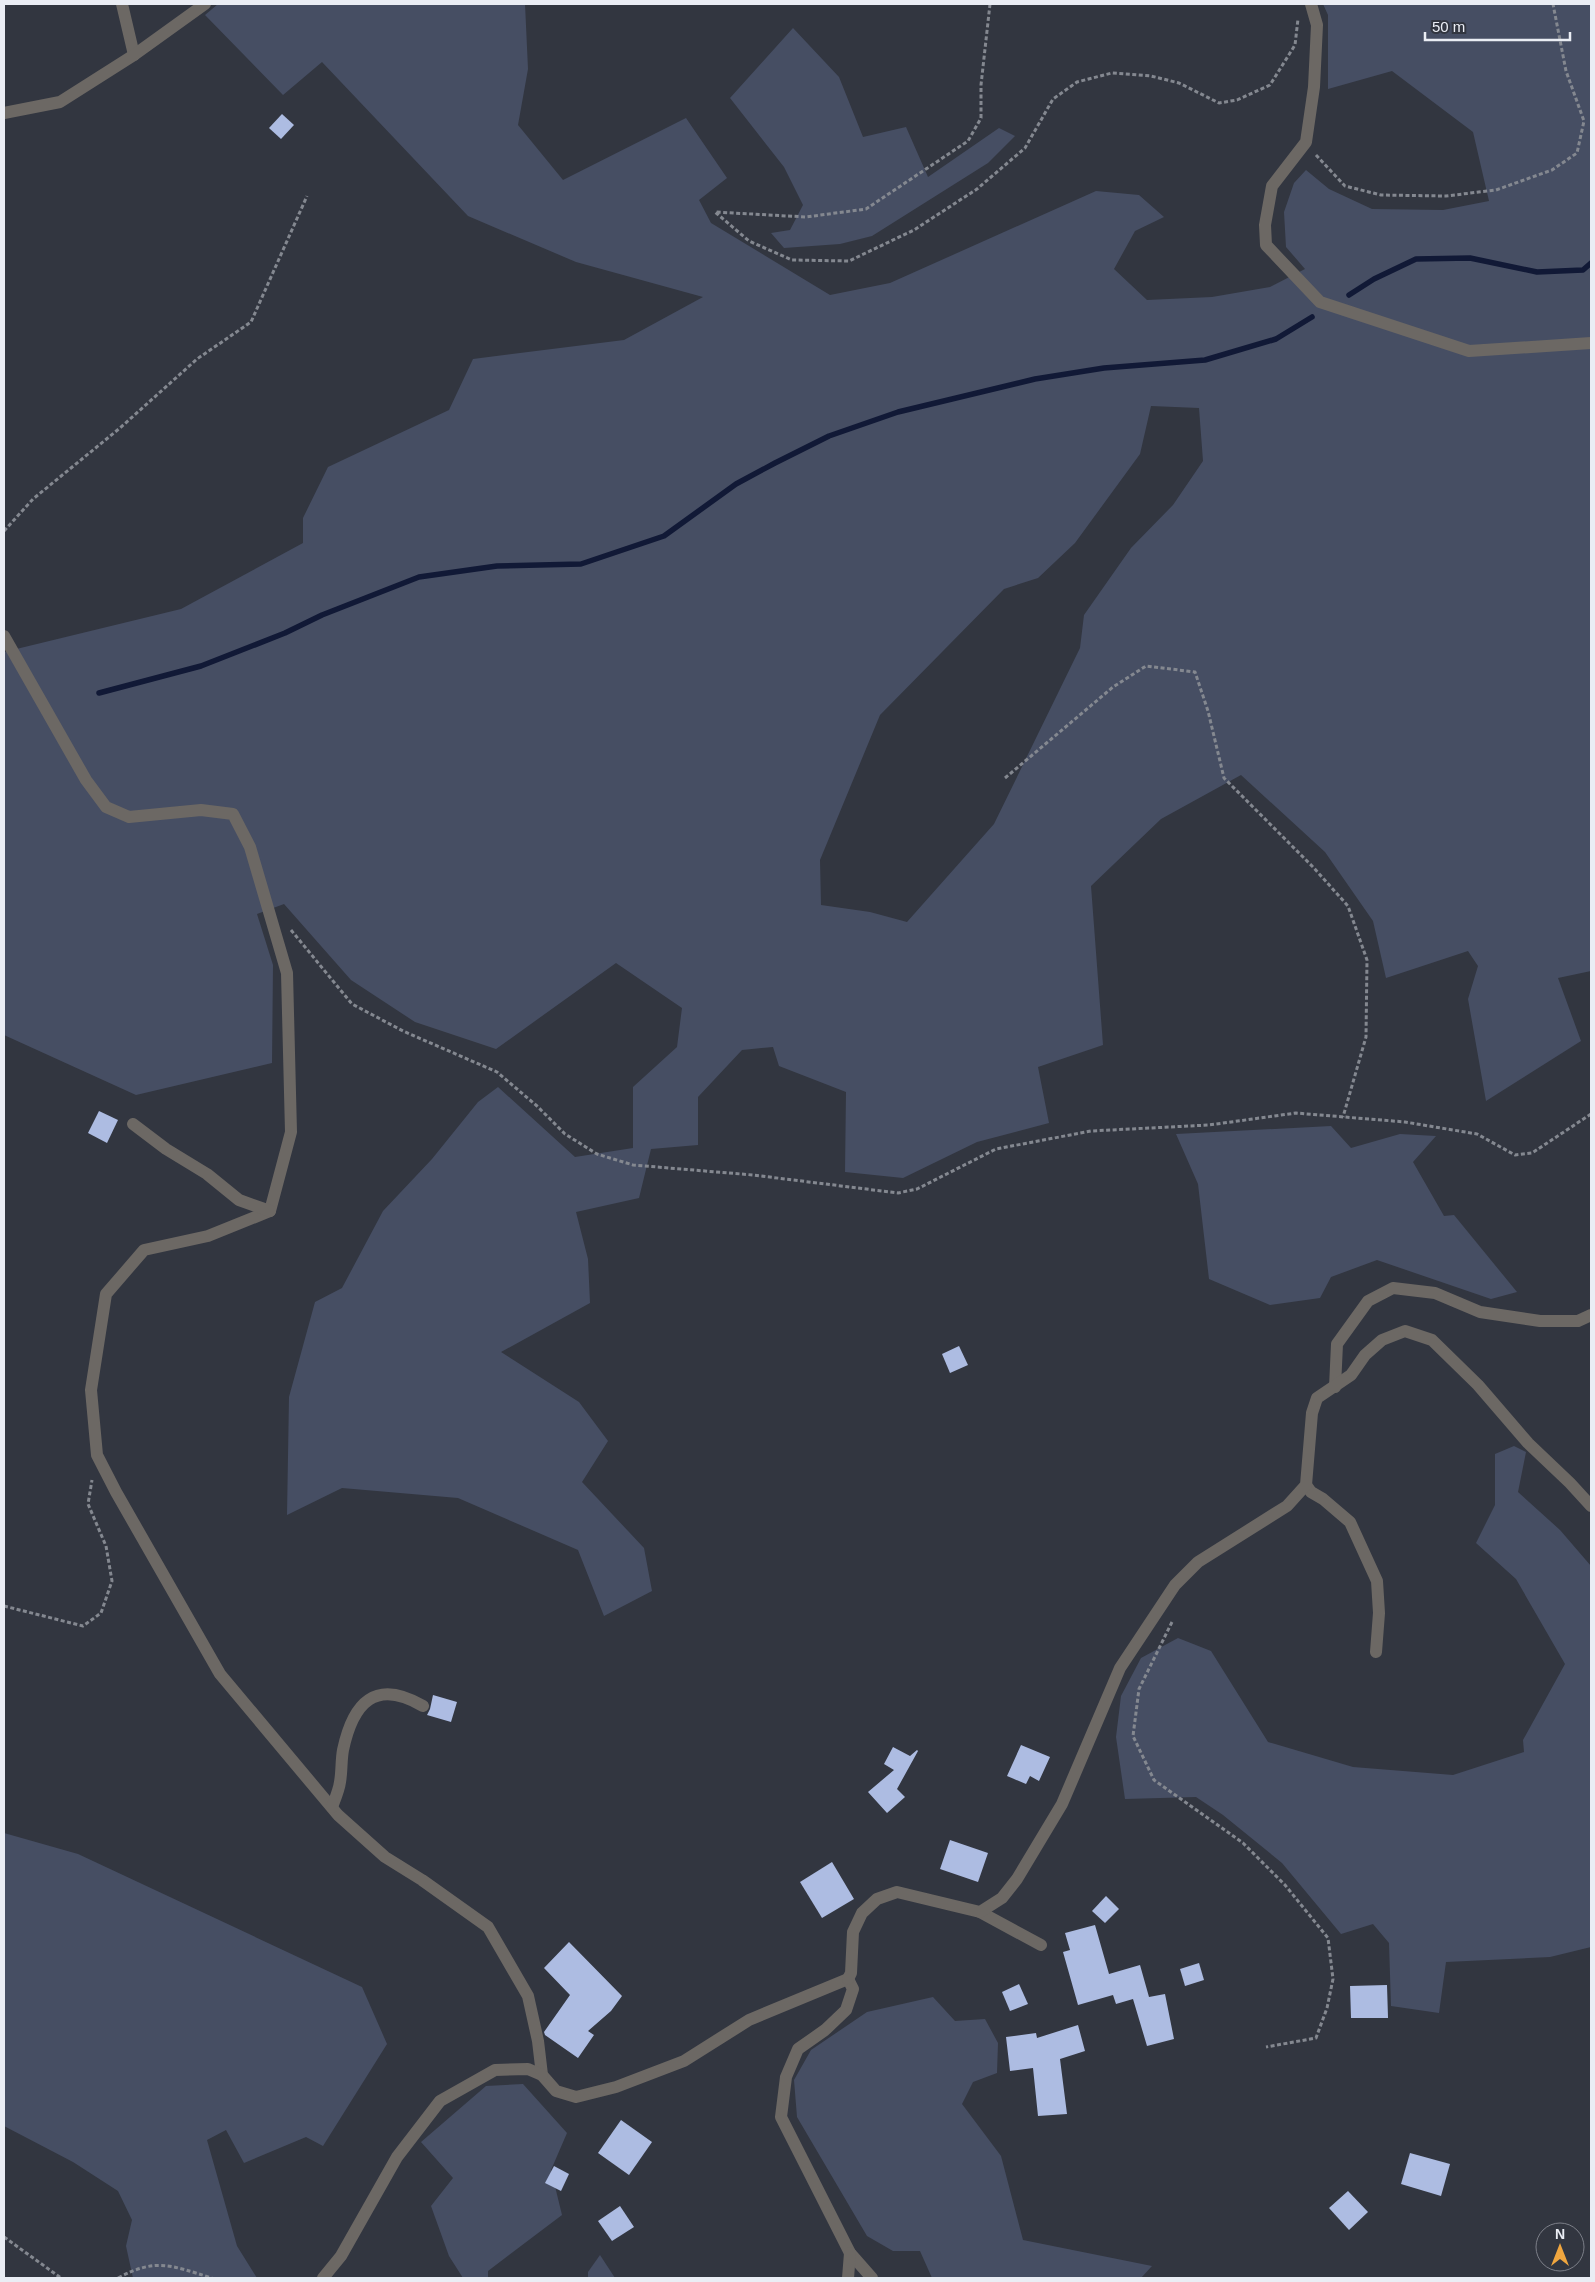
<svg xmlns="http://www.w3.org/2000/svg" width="1595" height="2282" font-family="Helvetica,sans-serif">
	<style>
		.green { fill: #464e63; fill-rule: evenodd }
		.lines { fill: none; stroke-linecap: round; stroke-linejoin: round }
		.stream { stroke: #111936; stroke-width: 5.5 }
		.building { fill: #adbce2 }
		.path { stroke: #848890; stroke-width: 3; stroke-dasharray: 4 2.5; stroke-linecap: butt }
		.minor { stroke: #6c6864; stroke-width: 12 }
		.tertiary { stroke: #6c6864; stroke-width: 12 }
	</style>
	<rect width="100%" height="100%" fill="#323640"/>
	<!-- green -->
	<g class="green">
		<path d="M218,4H525L528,69L518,125L563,180L686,118L727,178L699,200L711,223L830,295L890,283L1096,191L1139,195L1164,217L1135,231L1114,269L1147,300L1212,297L1270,287L1305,269L1286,247L1284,212L1294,183L1306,170L1329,189L1372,209L1443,210L1489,201L1473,132L1392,71L1328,89V15L1323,4H1591V971L1558,978L1581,1041L1486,1101L1468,999L1478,966L1468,951L1386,978L1373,921L1325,852L1241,775L1161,819L1091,886L1103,1045L1038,1067L1049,1123L977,1142L903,1178L845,1172L846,1092L779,1066L773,1047L742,1050L698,1097V1145L651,1149L639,1198L576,1212L588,1259L590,1303L501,1352L579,1402L608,1441L582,1482L644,1548L652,1591L604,1616L578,1550L458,1498L342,1488L287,1515L289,1397L315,1302L342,1288L383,1211L432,1159L478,1102L498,1087L575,1157L633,1148V1087L677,1047L682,1008L616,963L496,1049L415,1022L351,980L284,904L257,914L273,965L272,1063L136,1095L4,1035V652L181,609L303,543V518L328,467L449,410L473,359L624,340L703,297L576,262L468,216L322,62L283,95L205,15ZM1151,406L1199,408L1203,461L1173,505L1131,548L1084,615L1080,648L994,824L907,922L870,912L821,905L820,860L880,715L1004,589L1038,578L1075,543L1140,454Z"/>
		<path d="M793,28L839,77L863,137L906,127L928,177L999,128L1015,136L988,163L872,236L840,244L784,248L771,233L790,230L803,205L784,167L730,98Z"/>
		<path d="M1331,1126L1351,1148L1400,1134L1436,1136L1413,1162L1444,1216L1454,1215L1517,1292L1491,1299L1377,1260L1331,1277L1320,1298L1270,1305L1209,1279L1198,1184L1176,1134Z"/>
		<path d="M1514,1446L1526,1452L1518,1492L1560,1530L1591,1566V1947L1550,1957L1446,1962L1439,2013L1391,2006L1389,1943L1373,1924L1341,1934L1282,1863L1223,1815L1196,1797L1125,1799L1116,1737L1121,1696L1141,1658L1178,1638L1211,1651L1268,1742L1353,1767L1453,1775L1524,1752L1523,1740L1565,1664L1516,1579L1476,1543L1495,1505V1454Z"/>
		<path d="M4,1833L78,1854L362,1987L387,2044L323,2146L306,2137L244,2163L226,2130L207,2140L237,2246L257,2278H133L126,2246L132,2220L118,2191L73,2162L4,2126Z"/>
		<path d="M933,1997L955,2021L985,2019L998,2043L997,2073L973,2082L962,2104L1001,2156L1023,2240L1152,2266L1141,2278H932L920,2251H893L867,2236L797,2117L794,2080L811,2050L867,2012Z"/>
		<path d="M523,2084L567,2133L551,2170L562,2215L488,2271V2278H463L449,2256L431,2206L453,2178L421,2142L486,2086Z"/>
		<path d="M600,2255L615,2278H588V2272Z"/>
	</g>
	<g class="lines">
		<!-- stream -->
		<g class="stream">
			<path d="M1349,295L1374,279L1416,259L1470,258L1537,272L1583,270L1591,263"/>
			<path d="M99,693L201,666L285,633L322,615L419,577L497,566L581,564L664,536L736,484L775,463L829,436L898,412L1035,379L1104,368L1205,360L1276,339L1312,317"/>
		</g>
	</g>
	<!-- building -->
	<g class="building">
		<path d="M282,114L294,125L281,139L269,128Z"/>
		<path d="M99,1111L118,1120L107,1143L88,1133Z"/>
		<path d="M959,1346L968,1365L950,1373L942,1354Z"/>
		<path d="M433,1695L457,1702L451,1722L427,1715L430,1709Z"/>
		<path d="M1021,1745L1050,1757L1039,1781L1030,1776L1026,1784L1007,1776Z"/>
		<path d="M893,1747L910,1756L917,1750L918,1751L897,1789L905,1797L887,1813L868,1792L894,1770L884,1764Z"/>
		<path d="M950,1840L988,1853L978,1882L940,1869Z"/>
		<path d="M832,1862L854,1899L822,1918L800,1882Z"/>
		<path d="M1106,1896L1119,1909L1105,1923L1092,1911Z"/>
		<path d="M1095,1925L1109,1974L1140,1965L1149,1997L1165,1994L1174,2039L1147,2046L1133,1999L1116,2004L1113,1995L1078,2005L1063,1952L1070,1950L1065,1933Z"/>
		<path d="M569,1942L622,1996L611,2011L588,2031L594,2035L578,2058L545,2035L544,2032L570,1995L544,1968Z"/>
		<path d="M1199,1963L1204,1980L1185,1986L1180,1969Z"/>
		<path d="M1019,1984L1028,2004L1010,2011L1002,1992Z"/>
		<path d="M1387,1985L1388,2018H1351L1350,1986Z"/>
		<path d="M1078,2025L1085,2051L1060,2059L1067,2114L1038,2116L1033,2068L1010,2071L1006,2037L1036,2033L1037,2038Z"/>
		<path d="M621,2120L652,2142L629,2175L598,2153Z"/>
		<path d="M1410,2153L1450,2164L1441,2196L1401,2184Z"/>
		<path d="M554,2166L569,2174L561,2191L545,2183Z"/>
		<path d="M1348,2191L1368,2212L1349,2230L1329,2208Z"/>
		<path d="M620,2206L634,2227L612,2241L598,2221Z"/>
	</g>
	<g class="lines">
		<!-- path -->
		<g class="path">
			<path d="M990,4L981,85V118L968,141L866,209L806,217L715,212L749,241L792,260L849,261L914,230L977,189L1025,148L1053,99L1077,82L1112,73L1151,76L1179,83L1219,103L1237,100L1270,85L1295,45L1298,19"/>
			<path d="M1316,155L1345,186L1381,195L1446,196L1496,190L1552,170L1577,153L1584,121L1566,71L1553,4"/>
			<path d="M4,531L33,499L120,428L197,359L251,322L307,196"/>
			<path d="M1005,778L1113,687L1146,666L1195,672L1208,711L1224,778L1313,867L1348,906L1367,960L1366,1037L1343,1117"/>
			<path d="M291,930L352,1004L403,1031L497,1072L537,1106L565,1134L597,1154L633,1165L753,1175L898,1193L917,1189L996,1149L1091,1131L1209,1125L1296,1113L1405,1122L1477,1134L1515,1155L1532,1153L1591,1114"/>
			<path d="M4,1606L83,1626L101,1613L112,1581L106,1546L88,1504L92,1480"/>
			<path d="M1172,1622L1139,1689L1133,1736L1154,1780L1243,1843L1285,1885L1328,1938L1333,1979L1327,2008L1316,2038L1266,2047"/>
			<path d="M4,2237L61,2278"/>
			<path d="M118,2278C157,2257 172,2266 212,2278"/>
		</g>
		<!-- minor -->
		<g class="minor">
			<path d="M122,4L134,55"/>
			<path d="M4,113L60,102L134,55L205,4"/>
			<path d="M4,636L86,780L106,807L129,817L201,810L233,814L250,847L287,973L291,1132L270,1211L208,1236L144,1250L106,1294L91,1390L97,1455L116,1492L220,1674L338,1815L385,1857L422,1880L488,1927L528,1996L538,2041L542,2075L556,2091L576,2097L616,2087L684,2061L749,2020L848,1979L853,1989L846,2010L825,2030L798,2049L786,2077L781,2117L850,2253L872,2278"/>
			<path d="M133,1124L166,1149L207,1174L239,1200L270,1211"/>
			<path d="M1335,1387L1337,1344L1368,1301L1393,1288L1435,1293L1480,1312L1540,1321H1578L1591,1315"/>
			<path d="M1306,1485L1311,1492L1323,1499L1350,1522L1377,1581L1379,1613L1376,1652"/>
			<path d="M332,1807C335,1799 339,1790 340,1782C342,1771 341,1761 343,1750C353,1703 375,1678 423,1706"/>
			<path d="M980,1912L1041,1945"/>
			<path d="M848,1979L851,1973L853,1932L862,1913L877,1899L897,1892L980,1912L1002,1898L1017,1879L1062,1804L1120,1668L1175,1585L1198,1562L1287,1506L1306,1485L1312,1413L1317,1398L1351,1375L1365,1355L1382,1340L1405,1331L1432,1340L1478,1385L1528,1443L1570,1483L1591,1506"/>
			<path d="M323,2278L341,2256L397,2157L440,2101L495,2070L528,2069L542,2075"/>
			<path d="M848,2278L850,2253"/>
		</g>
		<!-- tertiary -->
		<path class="tertiary" d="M1311,4L1317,25L1314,87L1306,142L1272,186L1265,225L1266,245L1320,302L1469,351L1591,343"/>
	</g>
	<!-- border -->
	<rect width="1595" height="2282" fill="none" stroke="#eaedf4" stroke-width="10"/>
	<!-- north arrow -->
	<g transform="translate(1560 2247)"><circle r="24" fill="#323640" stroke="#7c7f88"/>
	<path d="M0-4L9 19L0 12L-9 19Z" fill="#f0a63f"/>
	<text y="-8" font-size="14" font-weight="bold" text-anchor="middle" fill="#eaedf4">N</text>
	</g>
	<!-- scale -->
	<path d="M1425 32v8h145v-8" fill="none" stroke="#eaedf4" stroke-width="2.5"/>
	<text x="1432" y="32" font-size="15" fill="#eaedf4" stroke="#323640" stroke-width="4" paint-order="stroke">50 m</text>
</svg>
